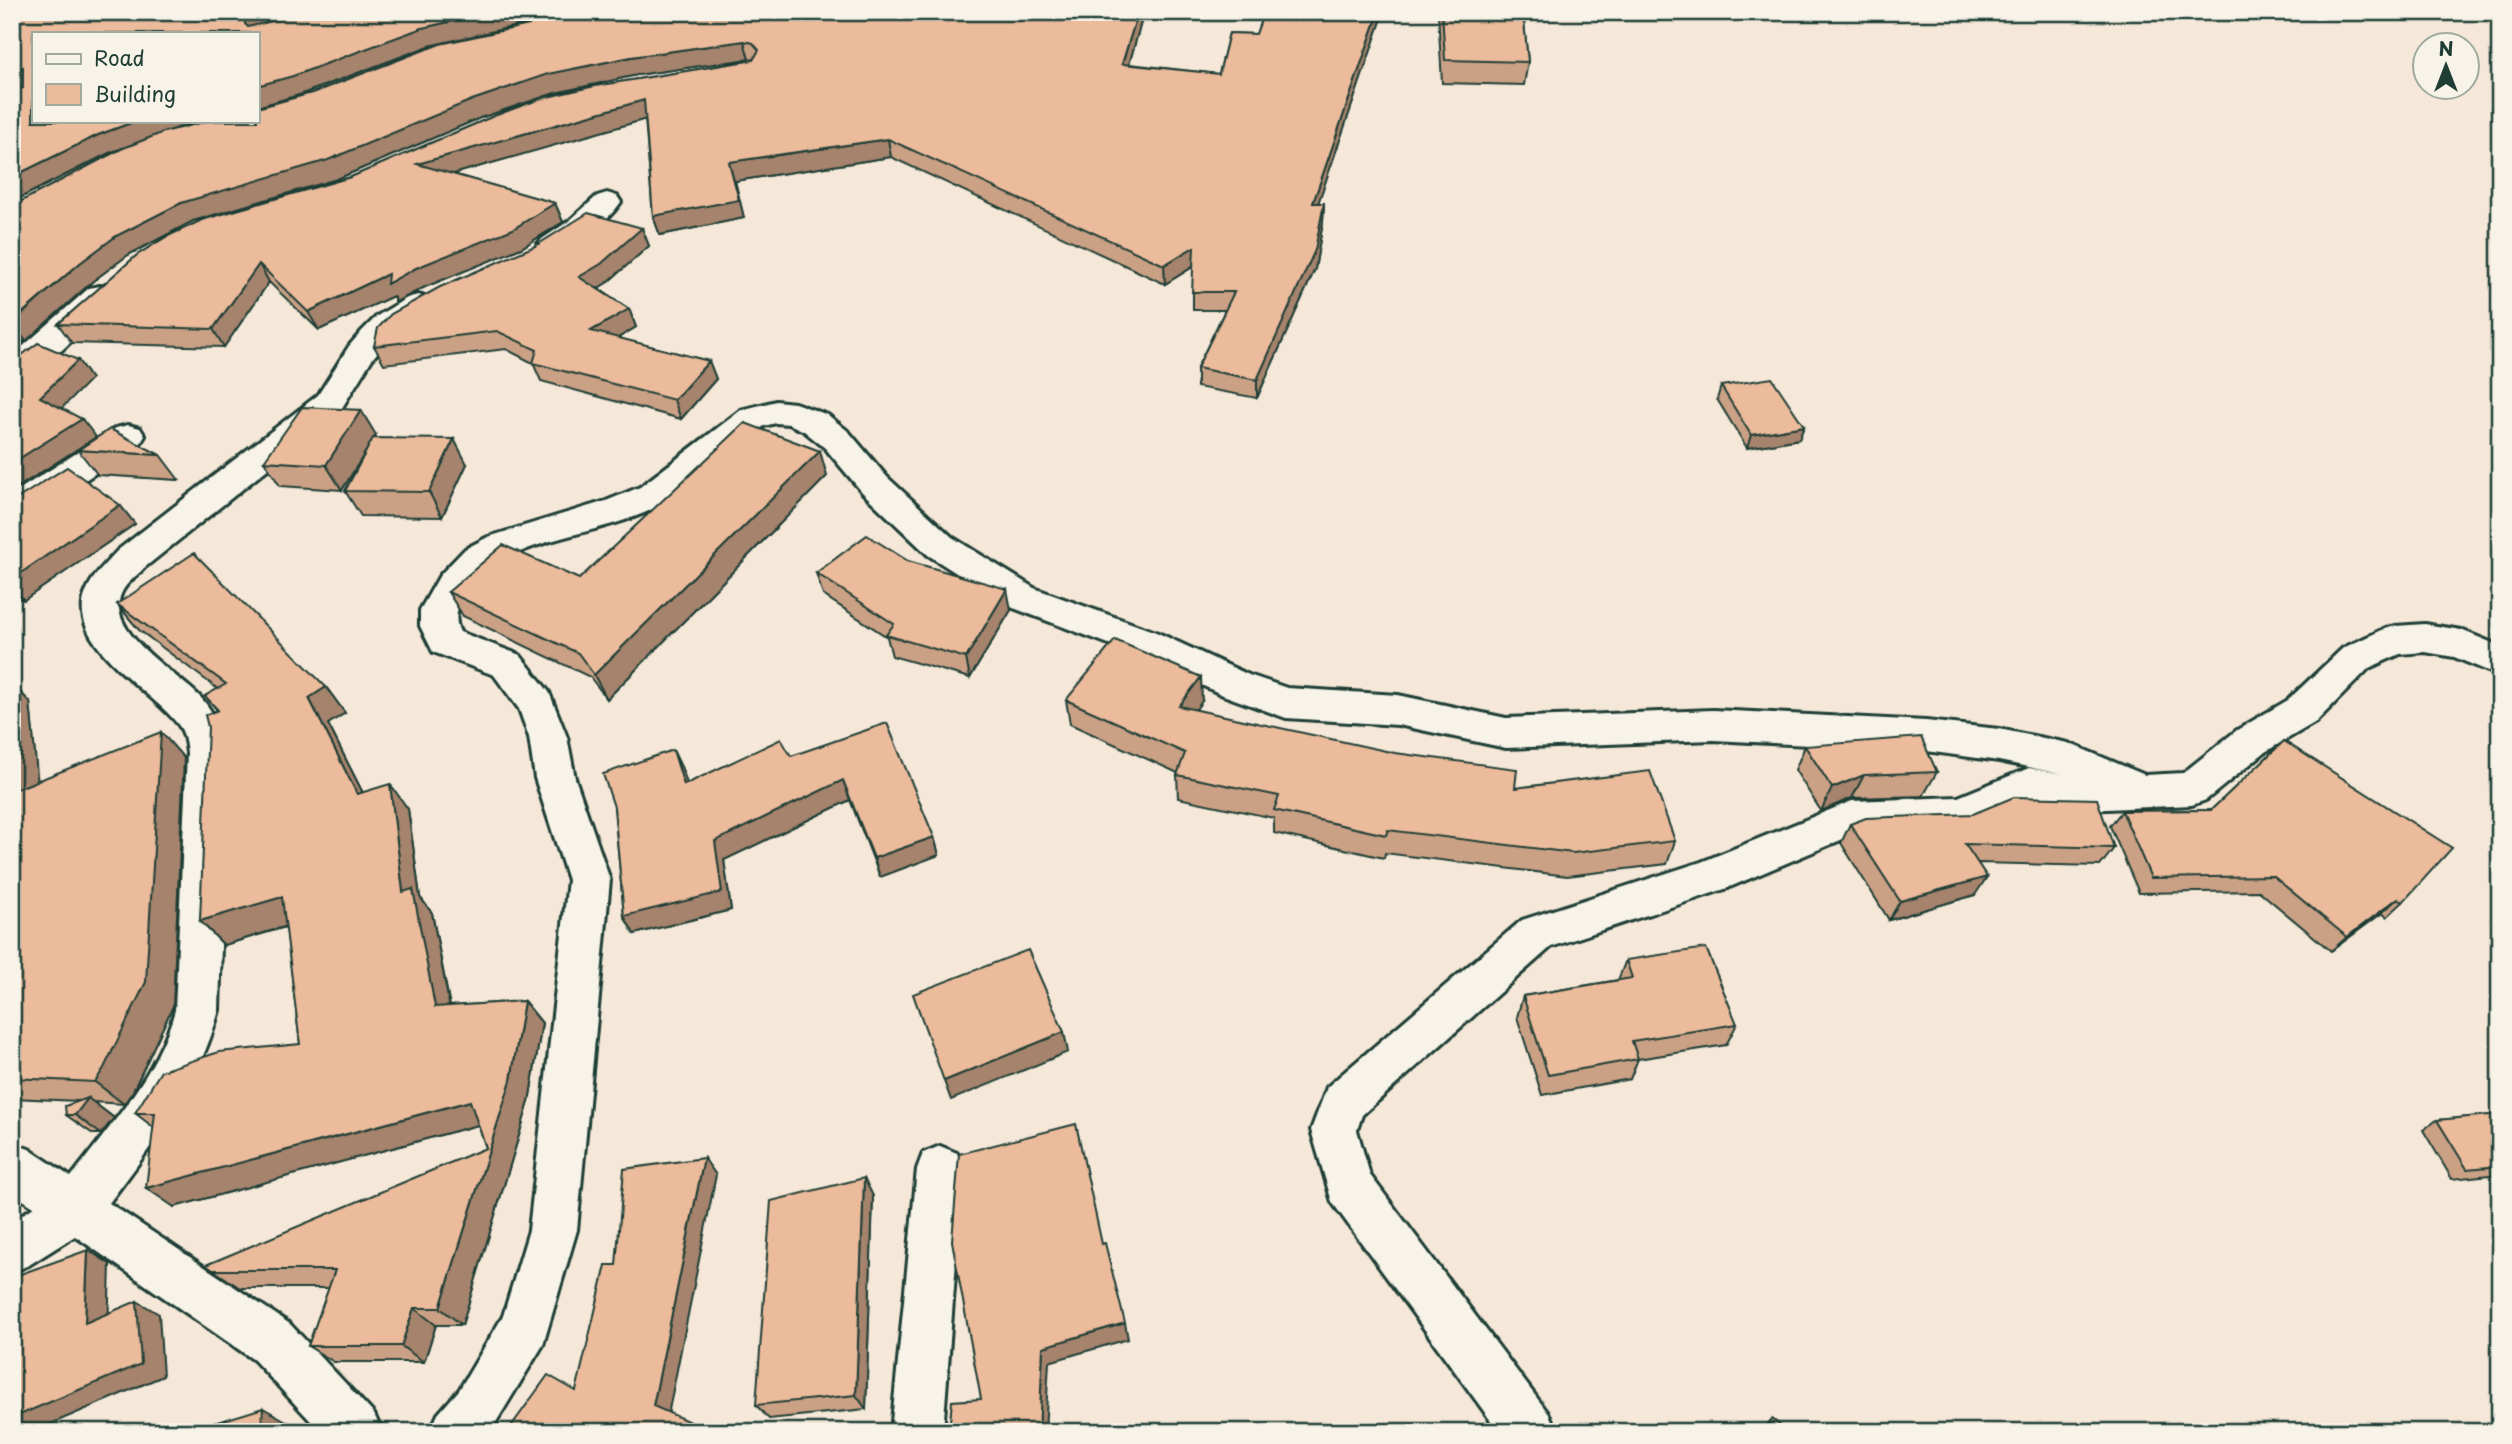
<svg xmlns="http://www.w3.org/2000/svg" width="2512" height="1444" font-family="'Playpen Sans',sans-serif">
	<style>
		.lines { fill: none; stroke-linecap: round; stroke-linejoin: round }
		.minor-casing { stroke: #1f3d34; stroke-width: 6 }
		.minor { fill: #f7f3e8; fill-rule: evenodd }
		.wall { fill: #cba186; stroke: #1f3d34; stroke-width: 2; fill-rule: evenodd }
		.shaded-wall { fill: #a5836d; stroke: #1f3d34; stroke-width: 2 }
		.building { fill: #ecbb9c; stroke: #1f3d34; stroke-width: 2 }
	</style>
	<rect width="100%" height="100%" fill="#f5e8d9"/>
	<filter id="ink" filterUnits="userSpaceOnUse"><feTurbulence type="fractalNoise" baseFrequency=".0143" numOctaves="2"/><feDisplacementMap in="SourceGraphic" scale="14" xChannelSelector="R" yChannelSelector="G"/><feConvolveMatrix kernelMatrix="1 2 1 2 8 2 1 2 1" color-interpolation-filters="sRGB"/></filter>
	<g filter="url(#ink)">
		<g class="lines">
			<defs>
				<g id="minor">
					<path d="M607,193L617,196L621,202C607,222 567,258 542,251L537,245L542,239L569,221L597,196Z"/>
					<path d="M100,286L111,288L115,295L111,302C85,326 46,373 12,382V356L89,288Z"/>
					<path d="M418,295L429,298L433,305L429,312L399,330L385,344L372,359L340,411L144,568C137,576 126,583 122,592C102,632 181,675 202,699C216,715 222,733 227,753L219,1010C200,1083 154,1143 109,1203L290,1324L374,1414L382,1432H321L254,1360L75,1236L29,1265L12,1272V1221L34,1207L12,1193V1143L29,1149L71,1177C110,1126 158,1073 175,1010L187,753C186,744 185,735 180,727C156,692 64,645 86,592C93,575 106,563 118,550L318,395L349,346L363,330L377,316L407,298Z"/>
					<path d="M776,401L795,403L828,415L849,432L887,477L952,537L1034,588L1156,632L1249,675L1287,688L1398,695L1506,718L1713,710L1926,721L1999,729L2068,743L2145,775L2183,773L2237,730L2288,700L2343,648L2382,630L2395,626L2425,624L2461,630L2500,646V676L2454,657L2425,652L2400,654L2369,668L2316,722L2265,752L2206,800L2192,805L2086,810L2031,801L1961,830L1855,834L1725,889L1551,947L1362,1115L1357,1130L1370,1175L1549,1414L1557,1432H1499L1332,1202L1311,1130L1327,1087L1522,920L1701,862L1852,801L1958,797L2029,768L2062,774L1999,761L1926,751L1713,740L1506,748L1398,725L1286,718L1223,695L1130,652L1008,606L928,555L863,493L825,448L804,431L789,424L776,423L764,426C742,443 719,461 697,478C686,487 675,498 663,504C615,530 559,533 511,556C486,567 444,602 460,632L520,655L549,692L567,737L575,778L610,880L577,1230L543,1345L490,1432H430L438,1414L459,1390L503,1316L529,1230L568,880L535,778L529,737L519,709L494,675L433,652L420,626V610L440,575L465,549L488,537L606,501L640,487L741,410Z"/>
					<path d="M128,425L140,428L145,436L140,444L24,520L12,523V494L116,428Z"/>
					<path d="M940,1146L957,1153L963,1169L943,1432H891L917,1169L923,1153Z"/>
				</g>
			</defs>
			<!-- minor casing -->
			<use href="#minor" class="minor-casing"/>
			<!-- minor -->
			<use href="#minor" class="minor"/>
		</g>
		<!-- wall -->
		<g class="wall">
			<path d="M12,12H104L121,20L123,12H308L250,26L310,12H1144L1129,64L1219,74L1229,33L1256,34L1264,12H1384L1318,203H1324L1323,222L1315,269L1257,398L1197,387V368L1225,310H1193V267L1165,284L891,157L735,181L744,218L660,235L653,216L645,119L453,174L555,203L563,222L521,248L425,287L396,302L393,296L319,330L269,282L224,347L72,343L58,324L137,255L166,237L202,220L351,177L494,116L543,98L595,86L753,60L749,59L637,75L555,93L480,118L337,179L193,221L128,255L93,281L26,341H15L20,346L12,353V206L125,147L109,153L12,202ZM525,24L527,25L440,44L312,93L257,108V121H208L172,130L186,125L205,121H33V33H257V107L302,94L429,46Z"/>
			<path d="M1438,12H1523L1528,62L1524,85L1442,83Z"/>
			<path d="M642,228L649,246L608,282L598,288L629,309L636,327L618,338L709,361L716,379L681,419L541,381L533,363L506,349L384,364L374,346Z"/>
			<path d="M1721,386L1804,426L1799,439L1747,448L1717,399Z"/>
			<path d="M376,435L374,438L467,464L442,517L361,516L345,491L367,449L342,490L280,486L264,461Z"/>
			<path d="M78,450L160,455L179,480L98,475Z"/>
			<path d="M827,476L607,699L590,677L463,616L448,592L579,579Z"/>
			<path d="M12,502L120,505L135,524L24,600L12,597Z"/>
			<path d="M908,561L1011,610L970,678L892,656L887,637L823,595L816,573Z"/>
			<path d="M117,604L326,687L345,713L328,724L363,793L408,809L420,897L432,913L450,1006L524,1001L542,1023L529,1102L462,1325H436L424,1362H334L308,1346L329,1288H240L206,1265L486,1148L478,1125L174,1207L153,1127L135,1113L300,1044L286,927L224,945L200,921L217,710L205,696L218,689L139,630Z"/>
			<path d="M12,684L30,702L37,780L184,758L173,1006L133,1091L124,1104L93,1102L114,1118L101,1134H93L66,1115L78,1101L12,1098Z"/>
			<path d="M1066,700L1202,701L1195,710L1515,788L1675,841L1667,864L1567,876L1385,853L1384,858L1274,833V818L1178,798L1177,775L1178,773L1070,724Z"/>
			<path d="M2284,741L2403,902L2387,917L2382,913L2331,951L2259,891L2139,893L2110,826L2122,811L2211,810Z"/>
			<path d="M1805,746L1937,772L1923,796L1852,798L1821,811L1795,770Z"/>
			<path d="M791,756L934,837L939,855L880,877L850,800L724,860L731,910L634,934L624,916L614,807L682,769L687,784Z"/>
			<path d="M1850,824L2114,848L2100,866L1978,863L1975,895L1889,920L1841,843Z"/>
			<path d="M1626,960L1737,1024L1726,1045L1638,1059L1630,1079L1542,1095L1517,1017L1523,996L1618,980Z"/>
			<path d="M2500,1114V1174L2452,1179L2423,1130L2437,1120Z"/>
			<path d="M873,1196L866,1409L769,1419L756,1405Z"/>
			<path d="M1772,1419L1788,1432H1760Z"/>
		</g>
		<!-- shaded-wall -->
		<g class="shaded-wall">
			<path d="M235,12H308L242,33L233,15Z"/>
			<path d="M493,12H521L525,24L429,46L302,94L257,107V86L422,28Z"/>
			<path d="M1138,12H1144L1124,82L1122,64Z"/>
			<path d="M1379,12H1384L1312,221L1313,203Z"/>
			<path d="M744,41L749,59L637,75L555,93L480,118L337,179L193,221L128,255L93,281L26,341L12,323L80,263L116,236L181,203L472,100L548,74L631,57Z"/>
			<path d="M23,67L33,85L12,93V70Z"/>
			<path d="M644,100L650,118L425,182L417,164Z"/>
			<path d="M136,121H205L186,125L109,153L12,202V177L98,135Z"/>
			<path d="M888,139L891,157L735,181L744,218L660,235L653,216L729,162Z"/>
			<path d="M555,203L563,222L521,248L425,287L396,302L393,296L319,330L308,312L388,274L416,268Z"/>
			<path d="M1324,203L1323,222L1315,269L1257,398V380Z"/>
			<path d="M642,228L649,246L608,282L587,295L579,277Z"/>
			<path d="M1194,247V266L1165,284L1164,265Z"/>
			<path d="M259,264L269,282L224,347L213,329Z"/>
			<path d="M629,309L636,327L598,350L591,331Z"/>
			<path d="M12,337L20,346L12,353Z"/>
			<path d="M78,360L91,379L54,416L40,397Z"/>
			<path d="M709,361L716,379L681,419L674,400Z"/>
			<path d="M361,410L376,435L342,490L326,465Z"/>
			<path d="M82,419L96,437L12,491V463Z"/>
			<path d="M1804,426L1799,439L1747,448L1751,435Z"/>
			<path d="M454,439L467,464L442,517L429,492Z"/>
			<path d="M820,451L827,476L607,699L594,675Z"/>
			<path d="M120,505L135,524L24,600L12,587V579Z"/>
			<path d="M1007,589L1011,610L970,678L966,658Z"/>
			<path d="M1201,677L1202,701L1181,730L1179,706Z"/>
			<path d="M12,684L30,702L41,816L14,790L12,774Z"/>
			<path d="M326,687L345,713L328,724L376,819L357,794L309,698Z"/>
			<path d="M161,732L184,758L173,1006L133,1091L124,1104L95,1082Z"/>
			<path d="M673,750L682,769L694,804L684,785Z"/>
			<path d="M1864,775L1852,798L1821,811L1832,788Z"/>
			<path d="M843,780L850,800L724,860L731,910L634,934L624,916L715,841Z"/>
			<path d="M390,784L408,809L420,897L432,913L454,1030L435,1007L403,892Z"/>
			<path d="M934,837L939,855L880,877L874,858Z"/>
			<path d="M1987,877L1975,895L1889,920L1900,901Z"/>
			<path d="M282,897L304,921L224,945L200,921Z"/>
			<path d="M2398,898L2382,913L2331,951L2347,937Z"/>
			<path d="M524,1001L542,1023L529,1102L462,1325L440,1308L511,1080Z"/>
			<path d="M1064,1032L1068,1052L951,1100L944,1081Z"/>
			<path d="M88,1098L114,1118L101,1134L75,1115Z"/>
			<path d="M470,1101L489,1122L174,1207L146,1188Z"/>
			<path d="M704,1158L716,1175L667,1420L653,1406Z"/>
			<path d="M864,1178L873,1196L866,1409L856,1395Z"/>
			<path d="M88,1250L110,1264L108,1336L85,1323Z"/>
			<path d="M137,1301L159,1314L163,1376L32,1432H12V1418Z"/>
			<path d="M414,1308L436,1325L424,1362L401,1346Z"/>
			<path d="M1125,1323L1128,1339L1049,1362L1045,1432H1039L1043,1347Z"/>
			<path d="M263,1408L288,1422L287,1432H261Z"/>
		</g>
		<!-- building -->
		<g class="building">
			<path d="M12,12H104L121,20L123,12H235L233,15L245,18V24L248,27L310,12H493L422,28L293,76L257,86V33H33V121H136L98,135L12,177V92L23,88V67L12,70Z"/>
			<path d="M531,12H1138L1122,64L1219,74L1229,33L1256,34L1264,12H1379L1313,203H1324L1315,250L1257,380L1197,368L1234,292H1192L1194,247L1164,265L888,139L729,162L739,200L653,216L644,100L417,164L555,203L513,229L416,268L387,284L388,274L308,312L259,264L213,329L58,324L137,255L166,237L202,220L351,177L494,116L543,98L595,86L753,60L759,50L753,43L744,41L631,57L548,74L472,100L328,160L181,203L116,236L80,263L12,322V206L121,149L164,132L208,121H257V108L312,93L440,44L529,25L535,17Z"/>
			<path d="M1442,12H1523L1528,62L1445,60Z"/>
			<path d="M588,213L642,228L601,264L579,277L629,309L591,331L709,361L674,400L533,363L537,350L497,331L374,346L378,328L391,314L440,287L535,246Z"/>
			<path d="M38,343L78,360L40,397L82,419L12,463V359L19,357Z"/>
			<path d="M1772,378L1804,426L1751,435L1721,386Z"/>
			<path d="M302,407L361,410L326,465L264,461Z"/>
			<path d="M745,423L820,451L594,675L578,653L448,592L503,545L579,579Z"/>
			<path d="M110,429L160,455L78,450Z"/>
			<path d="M373,438L454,439L429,492L345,491Z"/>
			<path d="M67,467L120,505L12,579V502Z"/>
			<path d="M867,535L908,561L1007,589L966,658L886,635L894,624L816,573Z"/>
			<path d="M194,553L326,687L309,698L357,794L390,784L403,892L413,889L435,1007L524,1001L511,1080L440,1308H414L401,1346H308L335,1270H213L206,1265L486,1148L470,1101L146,1188L155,1113H135L161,1071L219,1052L300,1044L282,897L200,921L208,727L205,715L218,710L205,696L226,684L117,604Z"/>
			<path d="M1115,640L1201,677L1179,706L1395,753L1517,769L1515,788L1650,771L1675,841L1573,853L1388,830L1386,835L1274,810L1279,796L1177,775L1185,753L1066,700Z"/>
			<path d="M887,723L934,837L874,858L843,780L715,841L722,892L624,916L614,807L603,774L673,750L684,785L781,739L791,756Z"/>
			<path d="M161,732L146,982L104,1068L95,1082L12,1078V774L14,790Z"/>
			<path d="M1921,737L1937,772L1864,775L1832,788L1805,746Z"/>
			<path d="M2284,741L2452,848L2403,902L2398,898L2347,937L2273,876L2151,878L2122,811L2211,810Z"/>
			<path d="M2014,797L2097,799L2114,848L1965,844L1987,877L1900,901L1850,824L1866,818L1973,814Z"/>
			<path d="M1706,948L1737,1024L1632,1041L1638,1059L1548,1075L1523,996L1632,978L1626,960Z"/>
			<path d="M1028,950L1064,1032L944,1081L913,994Z"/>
			<path d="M88,1098L75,1115H66L65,1106Z"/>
			<path d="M2500,1114V1166L2467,1169L2437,1120Z"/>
			<path d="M1076,1124L1102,1244L1105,1243L1125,1323L1043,1347L1039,1432H949L952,1401L981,1399L952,1241L959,1154Z"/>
			<path d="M704,1158L653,1406L713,1432H507L548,1375L576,1391L606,1265H616L624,1169Z"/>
			<path d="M864,1178L856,1395L756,1405L771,1201Z"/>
			<path d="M88,1250L85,1323L137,1301L141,1364L12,1418V1277Z"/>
			<path d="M263,1408L261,1432H185Z"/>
			<path d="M1772,1419L1788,1432H1764Z"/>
		</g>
	</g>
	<!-- margin -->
	<rect width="2512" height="1444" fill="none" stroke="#f7f3e8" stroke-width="42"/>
	<rect x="21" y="21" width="2470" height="1402" fill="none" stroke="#1f3d34" stroke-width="2.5" filter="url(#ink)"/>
	<!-- legend -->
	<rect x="32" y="32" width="228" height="91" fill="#f7f3e8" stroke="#a1aaa0" stroke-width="2"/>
	<rect x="46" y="54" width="35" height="10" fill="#f7f3e8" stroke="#a1aaa0" stroke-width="2"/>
	<text x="94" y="66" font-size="21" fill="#1f3d34">Road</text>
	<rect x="46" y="84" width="35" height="21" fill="#ecbb9c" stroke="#a1aaa0" stroke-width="2"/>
	<text x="94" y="102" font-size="21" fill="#1f3d34">Building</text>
	<!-- north arrow -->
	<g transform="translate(2446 66)"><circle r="33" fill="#f7f3e8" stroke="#a1aaa0" stroke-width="2"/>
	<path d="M0-5L12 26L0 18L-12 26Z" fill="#1f3d34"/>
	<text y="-10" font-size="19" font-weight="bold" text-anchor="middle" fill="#1f3d34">N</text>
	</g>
</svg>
